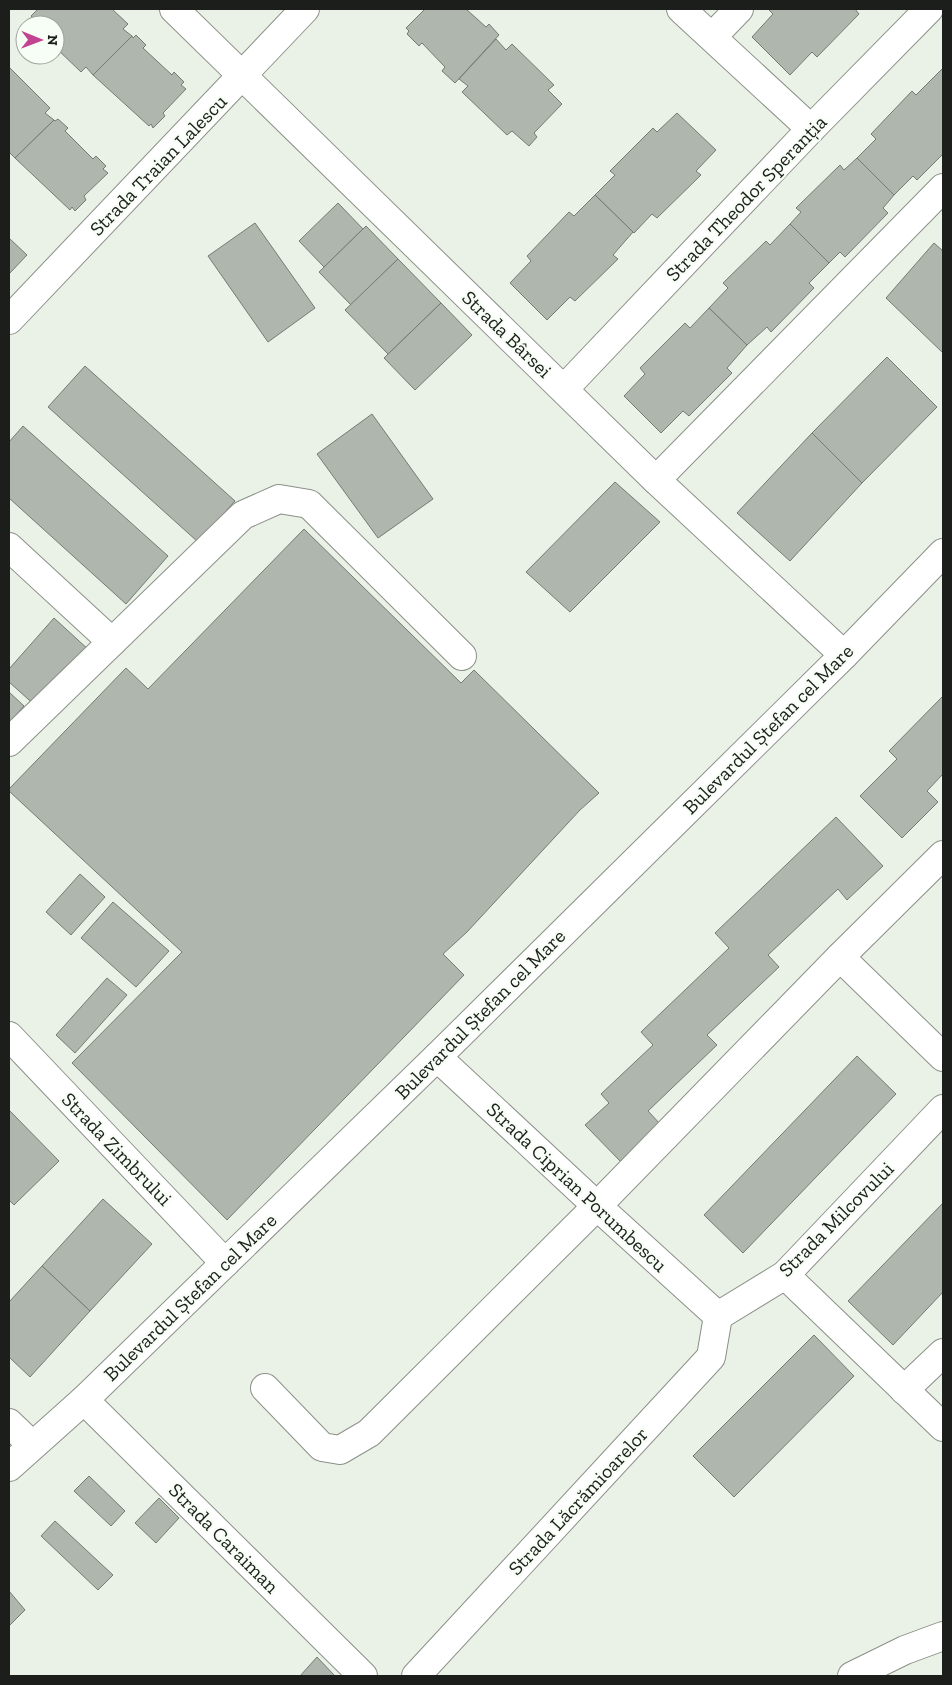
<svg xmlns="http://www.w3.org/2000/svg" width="952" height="1685" font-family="'Zilla Slab',serif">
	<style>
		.building { fill: #afb6ad; stroke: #757b73 }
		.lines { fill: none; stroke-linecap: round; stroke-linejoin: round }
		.minor-casing { stroke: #8b9188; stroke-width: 30 }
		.major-casing { stroke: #8b9188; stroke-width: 30 }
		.minor { stroke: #fff; stroke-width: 28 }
		.major { stroke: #fff; stroke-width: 28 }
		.labels { text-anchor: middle; stroke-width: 4.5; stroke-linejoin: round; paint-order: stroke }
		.street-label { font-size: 20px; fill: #1c1e1b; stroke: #f7fef5 }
	</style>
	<rect width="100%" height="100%" fill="#eaf1e7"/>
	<!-- building -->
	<g class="building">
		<path d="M38,9H112L128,24L123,29L132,36L93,75L86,67L81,72L55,47V25H41L31,16Z"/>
		<path d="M425,9H466L486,27L489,24L499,35L455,83L442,71L445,67L422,43L419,46L407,34L409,31L406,28Z"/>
		<path d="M768,9H855L859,14L817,57L812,52L790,75L752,37L773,14Z"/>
		<path d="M136,35L146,45L143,48L172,75L174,72L184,82L181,85L186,89L163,113L165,116L153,128L151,124L149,126L93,75L132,36L133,38Z"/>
		<path d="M496,39L506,50L512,44L554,85L548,90L562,104L534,133L537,137L529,146L512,131L507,135L462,92L468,86L459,79Z"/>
		<path d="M9,67L50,108L45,113L54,120L15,158L9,152Z"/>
		<path d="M943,68V154L917,180L913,176L894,195L857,158L876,139L871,134L912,91L916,95Z"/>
		<path d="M677,113L716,150L696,171L701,175L657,218L652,214L634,233L595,195L615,175L610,171L653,128L657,132Z"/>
		<path d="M58,119L68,128L65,131L93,159L96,156L106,166L103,169L108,173L84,196L86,200L75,211L72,207L70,210L15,158L54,120L55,121Z"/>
		<path d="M857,158L894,195L883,208L888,213L845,257L840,252L829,263L790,224L801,212L796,208L840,165L844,170Z"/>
		<path d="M595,195L633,232L613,255L618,259L575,301L570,297L547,320L510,283L531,261L527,256L569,212L574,216Z"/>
		<path d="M338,203L363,229L324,267L299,241Z"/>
		<path d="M255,223L315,308L268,342L208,256Z"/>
		<path d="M790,224L829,263L809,283L814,288L771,332L767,327L747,345L709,308L728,288L723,283L766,241L770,245Z"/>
		<path d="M366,226L398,259L351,305L319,272Z"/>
		<path d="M9,238L27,255L9,274Z"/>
		<path d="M934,243L943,251V353L886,298Z"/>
		<path d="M398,259L441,303L388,354L345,310Z"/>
		<path d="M441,303L472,335L415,390L384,358Z"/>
		<path d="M709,308L747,345L727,368L732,373L689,416L683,411L661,433L624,396L645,374L640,368L685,323L690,328Z"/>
		<path d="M887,357L937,407L862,483L812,433Z"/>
		<path d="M85,366L235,501L198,542L48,407Z"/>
		<path d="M372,414L433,499L378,538L317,454Z"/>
		<path d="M23,426L168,556L126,604L9,498V442Z"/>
		<path d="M812,433L862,483L790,561L737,513Z"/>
		<path d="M615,482L660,522L570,612L526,572Z"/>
		<path d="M304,529L461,683L474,670L599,793L580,810L467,932L443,954L464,975L227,1220L72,1063L182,952L9,791V789L126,668L148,689Z"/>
		<path d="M54,618L90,651L38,708L9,682V669Z"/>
		<path d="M9,692L24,706L9,723Z"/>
		<path d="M943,696V774L927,791L938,802L902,838L860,796L897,759L889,751Z"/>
		<path d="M836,817L883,866L847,900L838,889L768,955L779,967L707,1035L717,1045L648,1111L662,1126L622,1163L585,1125L609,1103L601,1094L653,1045L641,1032L729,948L715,933Z"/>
		<path d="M80,874L105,897L71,935L46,912Z"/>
		<path d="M113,902L169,951L136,987L81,938Z"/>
		<path d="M107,978L127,995L75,1053L56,1035Z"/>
		<path d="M857,1056L896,1094L743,1253L704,1215Z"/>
		<path d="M9,1110L59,1161L14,1205L9,1200Z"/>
		<path d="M103,1199L152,1244L90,1311L42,1266Z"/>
		<path d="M943,1203V1292L893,1345L848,1301Z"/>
		<path d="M42,1266L90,1311L30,1377L9,1357V1302Z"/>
		<path d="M814,1335L854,1376L734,1497L693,1456Z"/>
		<path d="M89,1476L125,1511L111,1526L74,1491Z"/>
		<path d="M159,1498L179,1518L156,1543L135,1523Z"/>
		<path d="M55,1521L113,1575L98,1590L41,1536Z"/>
		<path d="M9,1591L25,1610L9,1626Z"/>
		<path d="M317,1657L335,1676H300Z"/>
	</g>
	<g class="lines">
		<defs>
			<g id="minor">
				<path d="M174,9L656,480L844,655"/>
				<path d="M681,9L811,129"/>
				<path d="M712,37L739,9"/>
				<path d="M9,320L305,9"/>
				<path d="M564,389L811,129L929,9"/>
				<path d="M656,480L943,188"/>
				<path d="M9,547L112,642L243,515L279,499L309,504L462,656"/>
				<path d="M9,742L112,642"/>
				<path d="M840,957L943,1057"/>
				<path d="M9,1036L225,1263"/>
				<path d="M437,1057L597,1206L718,1316"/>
				<path d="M785,1275L943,1427"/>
				<path d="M718,1316L785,1275L943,1109"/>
				<path d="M265,1388L322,1447L340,1450L369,1433L597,1206L840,957L943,855"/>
				<path d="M904,1390L943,1353"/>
				<path d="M84,1400L363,1676"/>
				<path d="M9,1423L32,1445"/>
				<path d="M416,1676L711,1357L718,1316"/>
				<path d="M852,1676L905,1650L943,1636"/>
			</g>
			<path id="major" d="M9,1467L84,1400L437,1057L844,655L943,553"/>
		</defs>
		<!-- minor casing -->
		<use href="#minor" class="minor-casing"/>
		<!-- major casing -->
		<use href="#major" class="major-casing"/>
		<!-- minor -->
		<use href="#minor" class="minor"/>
		<!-- major -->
		<use href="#major" class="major"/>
	</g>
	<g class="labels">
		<!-- street labels -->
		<g class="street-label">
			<text transform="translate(158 165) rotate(-46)" y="7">Strada Traian Lalescu</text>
			<text transform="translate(746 198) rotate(-46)" y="7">Strada Theodor Speranția</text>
			<text transform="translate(507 334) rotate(44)" y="7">Strada Bârsei</text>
			<text transform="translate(768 729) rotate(-45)" y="7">Bulevardul Ștefan cel Mare</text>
			<text transform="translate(480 1014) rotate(-45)" y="7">Bulevardul Ștefan cel Mare</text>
			<text transform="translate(117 1149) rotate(46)" y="7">Strada Zimbrului</text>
			<text transform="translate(577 1187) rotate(43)" y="7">Strada Ciprian Porumbescu</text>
			<text transform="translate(836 1219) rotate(-45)" y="7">Strada Milcovului</text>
			<text transform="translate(190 1297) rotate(-44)" y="7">Bulevardul Ștefan cel Mare</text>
			<text transform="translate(578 1501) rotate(-47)" y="7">Strada Lăcrămioarelor</text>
			<text transform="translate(224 1538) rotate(45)" y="7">Strada Caraiman</text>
		</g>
	</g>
	<!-- border -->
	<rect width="952" height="1685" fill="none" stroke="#1c1e1b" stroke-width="20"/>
	<!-- north arrow -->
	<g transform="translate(40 40) rotate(91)"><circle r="24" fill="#f7fef5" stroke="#9fa49e"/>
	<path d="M0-4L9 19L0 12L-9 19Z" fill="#c24390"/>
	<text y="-8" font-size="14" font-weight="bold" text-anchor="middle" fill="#1c1e1b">N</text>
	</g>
</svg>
